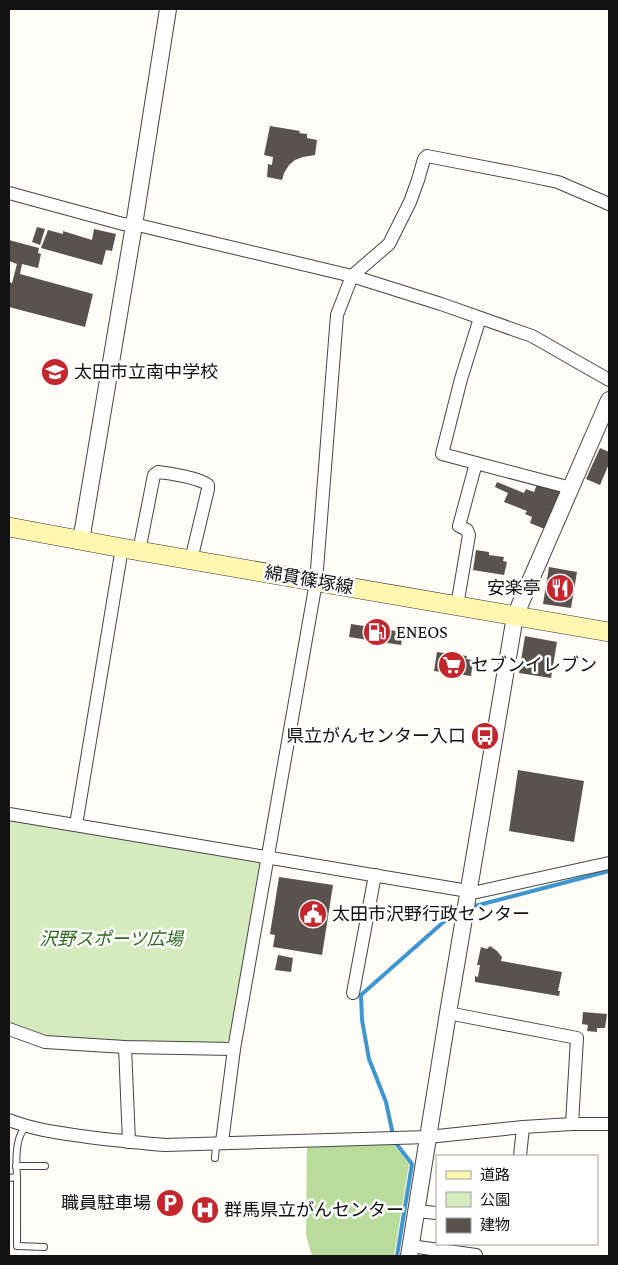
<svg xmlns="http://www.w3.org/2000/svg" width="618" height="1265" font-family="'Crimson Pro','Noto Sans JP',serif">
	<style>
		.green { fill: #d5ebbd }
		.forest { fill: #b9dc9c }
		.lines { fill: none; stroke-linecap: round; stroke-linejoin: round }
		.stream { stroke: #3f96cf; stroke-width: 4 }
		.building { fill: #5a524d }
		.service-casing { stroke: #444; stroke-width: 8 }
		.minor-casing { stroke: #444; stroke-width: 14 }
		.tertiary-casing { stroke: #444; stroke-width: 18 }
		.secondary-casing { stroke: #333; stroke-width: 20 }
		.service { stroke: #fff; stroke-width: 6 }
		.minor { stroke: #fff; stroke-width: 12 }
		.tertiary { stroke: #fff; stroke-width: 16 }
		.secondary { stroke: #fff6b0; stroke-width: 19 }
		.labels { text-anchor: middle; stroke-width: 5; stroke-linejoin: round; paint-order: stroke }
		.poi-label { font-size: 18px; fill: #111; stroke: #fff; text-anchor: start }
		.street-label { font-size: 18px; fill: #111; stroke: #fff }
		.park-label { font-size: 18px; font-style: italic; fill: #2f6b1f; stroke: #fff }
	</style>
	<rect width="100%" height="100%" fill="#fffdf5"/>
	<!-- green -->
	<path class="green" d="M9,819L260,859L230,1038L223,1043H145L97,1040L37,1035L9,1023Z"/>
	<!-- forest -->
	<path class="forest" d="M391,1141L409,1164L394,1256H312L306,1235L307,1144Z"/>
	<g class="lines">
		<!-- stream -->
		<g class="stream">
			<path d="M471,907L609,871"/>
			<path d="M393,1135L386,1102L369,1059L362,1020L361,995L457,910L462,909"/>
			<path d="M395,1142L412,1164L397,1256"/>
		</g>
	</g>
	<!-- building -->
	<g class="building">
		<path d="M270,126L300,131L299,133L307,134V138L317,140L315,155L303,157L295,160L289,165L284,173L282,180L267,177L268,164L272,165L273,157L264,155Z"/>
		<path d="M37,227L45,229L40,245L32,242Z"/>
		<path d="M94,229L116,234L112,251L106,250L102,265L41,248L48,230L63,234V231L92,240Z"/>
		<path d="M9,240L39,248L38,253L41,254L38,268L22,264L20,274L93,294L85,327L9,307V282L12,283L17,264L9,261Z"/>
		<path d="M600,448L609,452V464L600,485L586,479Z"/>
		<path d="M497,482L524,493L526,489L534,492L538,482L562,492L547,530L530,523L532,517L525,514L527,511L504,502L508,493L495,487Z"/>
		<path d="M476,550L489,552V555L504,557L503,561L507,562L504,575L473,570Z"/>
		<path d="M549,567L577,572L571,608L543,604Z"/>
		<path d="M351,624L403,632L401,645L349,637Z"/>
		<path d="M525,636L557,642L551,678L519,673Z"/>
		<path d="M437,652L467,656L466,659L473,660L471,676L434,671Z"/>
		<path d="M518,770L584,781L574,842L509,831Z"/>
		<path d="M279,877L333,885L322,955L273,947L275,935L270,934Z"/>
		<path d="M490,946L497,951L502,957L501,961L562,972L558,991H560L559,996L475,982V976L478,977L480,965H477L481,947L487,949Z"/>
		<path d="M278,955L293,958L291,972L275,970Z"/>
		<path d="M583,1012L607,1014L605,1028H597V1032L587,1031L588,1025L582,1024Z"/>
	</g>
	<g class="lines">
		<defs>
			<g id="service">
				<path d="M215,1158L216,1146L218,1144"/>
				<path d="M16,1166H45"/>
				<path d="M17,1177C16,1164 15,1136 26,1127"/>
				<path d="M9,1178L17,1177V1246L44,1247"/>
			</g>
			<g id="minor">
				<path d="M9,193L123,224L142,226L352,276L441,304L532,336L609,380"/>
				<path d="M480,318L461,379L442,454L571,488"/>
				<path d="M139,551L154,475L158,472C169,473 200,478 208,485V489L191,560"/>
				<path d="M457,606L469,535L467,530L459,526L476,463"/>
				<path d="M9,814L468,891L477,892L609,863"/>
				<path d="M76,825L122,548"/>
				<path d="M353,993L375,875"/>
				<path d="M448,1013L577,1038L572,1124"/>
				<path d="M9,1029L45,1042L125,1047L234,1049"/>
				<path d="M125,1047L129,1142"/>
				<path d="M9,1120C34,1130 61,1133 88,1137C113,1140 139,1143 165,1145L428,1137L523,1127L572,1124H609"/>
				<path d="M222,1142L234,1049L316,582L337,315L352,276L389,244L410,202L418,180L424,159L427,156L520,174L558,182L609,204"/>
				<path d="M520,1156L523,1127"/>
				<path d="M416,1211L437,1213"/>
				<path d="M410,1246L476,1255"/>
			</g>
			<g id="tertiary">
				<path d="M81,541L134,225L168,9"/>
				<path d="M409,1256L448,1013L515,616L609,400"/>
			</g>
			<path id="secondary" d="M9,527L122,548L609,632"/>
		</defs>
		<!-- service casing -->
		<use href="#service" class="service-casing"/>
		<!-- minor casing -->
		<use href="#minor" class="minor-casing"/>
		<!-- tertiary casing -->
		<use href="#tertiary" class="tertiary-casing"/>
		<!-- secondary casing -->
		<use href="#secondary" class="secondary-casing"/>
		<!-- service -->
		<use href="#service" class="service"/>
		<!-- minor -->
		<use href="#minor" class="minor"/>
		<!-- tertiary -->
		<use href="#tertiary" class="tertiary"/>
		<!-- secondary -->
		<use href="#secondary" class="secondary"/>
	</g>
	<!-- icons -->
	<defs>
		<symbol id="school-disc" viewBox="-11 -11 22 22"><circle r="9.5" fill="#c4262e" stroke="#fff"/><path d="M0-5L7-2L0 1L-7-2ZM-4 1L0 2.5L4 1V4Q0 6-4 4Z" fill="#fff"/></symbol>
		<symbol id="restaurant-disc" viewBox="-11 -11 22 22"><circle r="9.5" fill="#c4262e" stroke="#fff"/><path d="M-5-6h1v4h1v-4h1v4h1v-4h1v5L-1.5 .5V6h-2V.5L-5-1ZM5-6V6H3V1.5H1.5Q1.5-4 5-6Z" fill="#fff"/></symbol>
		<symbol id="fuel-disc" viewBox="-11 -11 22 22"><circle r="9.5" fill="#c4262e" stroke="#fff"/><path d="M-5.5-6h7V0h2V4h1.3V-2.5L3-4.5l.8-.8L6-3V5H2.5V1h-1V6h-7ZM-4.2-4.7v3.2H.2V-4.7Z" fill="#fff"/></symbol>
		<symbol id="supermarket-disc" viewBox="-11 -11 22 22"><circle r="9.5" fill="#c4262e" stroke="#fff"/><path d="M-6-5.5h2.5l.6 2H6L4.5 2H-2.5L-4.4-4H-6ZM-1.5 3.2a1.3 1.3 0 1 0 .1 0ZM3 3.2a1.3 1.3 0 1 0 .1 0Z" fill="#fff"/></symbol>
		<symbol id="bus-disc" viewBox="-11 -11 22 22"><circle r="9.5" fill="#c4262e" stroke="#fff"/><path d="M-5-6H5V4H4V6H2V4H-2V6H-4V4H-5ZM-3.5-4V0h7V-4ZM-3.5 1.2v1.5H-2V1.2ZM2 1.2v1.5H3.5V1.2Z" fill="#fff"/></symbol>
		<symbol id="civic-disc" viewBox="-11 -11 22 22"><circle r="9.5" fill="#c4262e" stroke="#fff"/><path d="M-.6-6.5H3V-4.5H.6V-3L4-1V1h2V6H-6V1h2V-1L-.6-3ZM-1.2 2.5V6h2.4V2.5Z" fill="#fff"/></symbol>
		<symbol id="parking-disc" viewBox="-11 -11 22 22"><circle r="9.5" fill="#c4262e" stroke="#fff"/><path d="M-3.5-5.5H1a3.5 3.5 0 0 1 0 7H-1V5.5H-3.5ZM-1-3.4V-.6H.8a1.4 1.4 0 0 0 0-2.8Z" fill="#fff"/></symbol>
		<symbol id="hospital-disc" viewBox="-11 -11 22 22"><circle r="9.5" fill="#c4262e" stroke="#fff"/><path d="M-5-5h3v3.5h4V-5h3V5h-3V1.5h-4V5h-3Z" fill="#fff"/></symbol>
	</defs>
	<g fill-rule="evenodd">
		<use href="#school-disc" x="39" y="356" width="32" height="32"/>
		<use href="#restaurant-disc" x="544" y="572" width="32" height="32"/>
		<use href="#fuel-disc" x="361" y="616" width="32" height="32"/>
		<use href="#supermarket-disc" x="436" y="649" width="32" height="32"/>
		<use href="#bus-disc" x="469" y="720" width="32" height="32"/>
		<use href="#civic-disc" x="297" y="898" width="32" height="32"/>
		<use href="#parking-disc" x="154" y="1187" width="32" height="32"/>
		<use href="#hospital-disc" x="189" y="1194" width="32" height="32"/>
	</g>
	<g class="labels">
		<!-- poi labels -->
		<g class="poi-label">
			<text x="74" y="378">太田市立南中学校</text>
			<text x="541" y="594" text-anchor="end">安楽亭</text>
			<text x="396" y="638">ENEOS</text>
			<text x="471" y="671">セブンイレブン</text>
			<text x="466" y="742" text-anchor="end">県立がんセンター入口</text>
			<text x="332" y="920">太田市沢野行政センター</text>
			<text x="151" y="1209" text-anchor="end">職員駐車場</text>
			<text x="224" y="1216">群馬県立がんセンター</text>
		</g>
		<!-- street labels -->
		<g class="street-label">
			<text transform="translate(309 580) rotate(10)" y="6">綿貫篠塚線</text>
		</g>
		<!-- park labels -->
		<g class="park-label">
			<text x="111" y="945">沢野スポーツ広場</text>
		</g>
	</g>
	<!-- border -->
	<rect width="618" height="1265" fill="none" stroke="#111111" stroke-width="20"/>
	<!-- legend -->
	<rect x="436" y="1155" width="162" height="90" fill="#ffffff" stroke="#a0a0a0"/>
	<rect x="446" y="1171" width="25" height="8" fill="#fff6b0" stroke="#a0a0a0"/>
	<text x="480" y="1180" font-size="15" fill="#111111">道路</text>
	<rect x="446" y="1192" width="25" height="15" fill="#d5ebbd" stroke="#a0a0a0"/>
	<text x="480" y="1205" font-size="15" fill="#111111">公園</text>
	<rect x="446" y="1218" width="25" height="15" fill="#5a524d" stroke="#a0a0a0"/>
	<text x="480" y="1230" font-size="15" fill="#111111">建物</text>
</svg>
